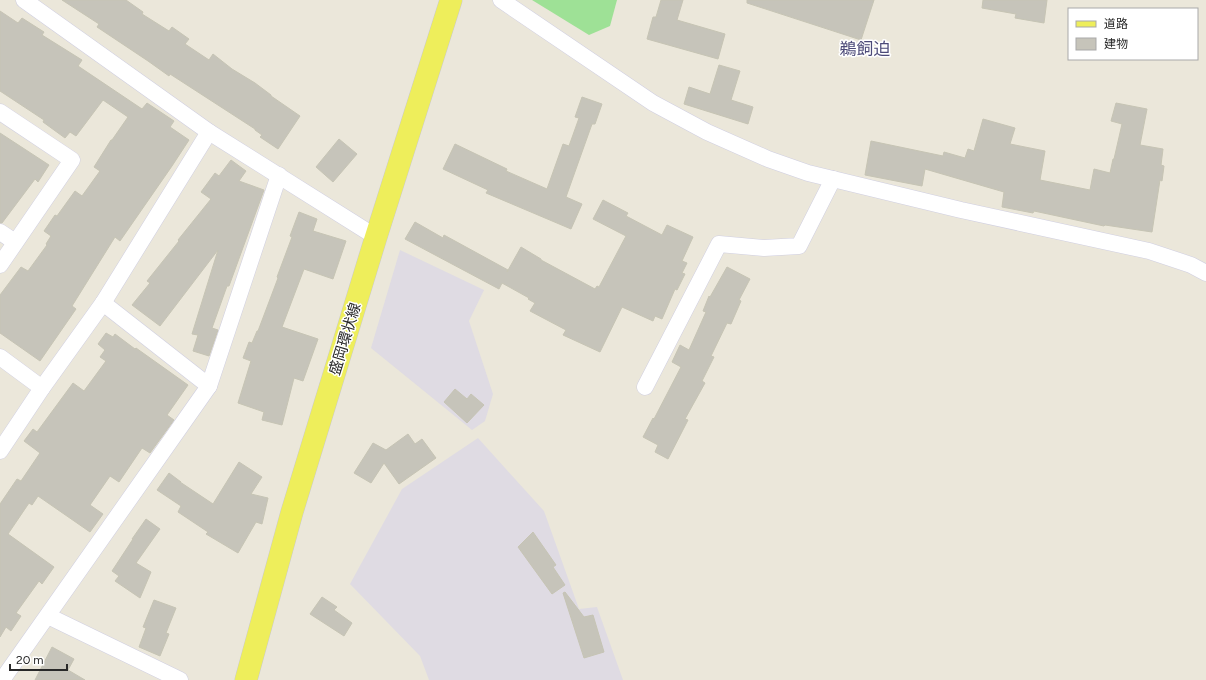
<svg xmlns="http://www.w3.org/2000/svg" width="1206" height="680" font-family="Figtree,'Noto Sans JP',sans-serif">
	<style>
		.industrial { fill: #dfdbe3 }
		.green { fill: #9ee196 }
		.building { fill: #c6c4ba; stroke: #c6c4b4 }
		.lines { fill: none; stroke-linecap: round; stroke-linejoin: round }
		.street-casing { stroke: #d0cfe1; stroke-width: 17 }
		.primary-casing { stroke: #cbcbcb; stroke-width: 23 }
		.street { stroke: #fff; stroke-width: 16 }
		.primary { stroke: #eeee5b; stroke-width: 22 }
		.labels { text-anchor: middle; stroke-width: 3; stroke-linejoin: round; paint-order: stroke }
		.street-label { font-size: 15px; fill: #282828; stroke: #fff }
		.quarter-label { font-size: 17px; fill: #4c4a78; stroke: #fff }
	</style>
	<rect width="100%" height="100%" fill="#ebe7da"/>
	<!-- industrial -->
	<g class="industrial">
		<path d="M400,250L484,290L469,321L493,394L485,421L472,430L371,348Z"/>
		<path d="M478,438L544,511L579,609L597,607L623,680H429L420,656L350,584L402,489Z"/>
	</g>
	<!-- green -->
	<path class="green" d="M532,0H617L610,26L589,35Z"/>
	<!-- building -->
	<g class="building">
		<path d="M62,0H126L143,12L142,14L169,31L172,27L189,39L185,44L209,60L213,54L232,69L255,83L271,95V96L300,116L278,149L260,137L262,135L255,130V129L170,74L169,76L148,61L97,27L99,24Z"/>
		<path d="M661,0H683L677,20L725,34L718,59L647,39L653,17H656Z"/>
		<path d="M747,0H874L861,40L747,3Z"/>
		<path d="M983,0H1047L1044,23L1015,18L1016,14L982,8Z"/>
		<path d="M0,11L18,23L22,18L44,32L42,35L82,60L78,66L142,109L147,103L174,121L170,127L189,140L172,166L120,241L115,237L72,306L76,309L40,361L0,333V295L21,267L28,271L47,245L46,244L51,236L44,231L55,215L57,216L75,191L82,196L100,171L94,167L111,140H112L128,117L103,100L76,136L70,132L65,138L43,122L44,120L0,91Z"/>
		<path d="M719,65L740,71L731,100L753,107L748,124L684,104L689,87L710,94Z"/>
		<path d="M582,97L602,104L595,124H592L566,197L582,204L571,229L486,193L488,190L443,169L455,144L507,169L506,171L547,189L563,144L569,146L579,118L575,117Z"/>
		<path d="M1116,103L1147,109L1140,145L1163,149L1161,165L1164,166L1162,181L1160,180L1152,232L1105,225L1104,226L1034,211L1033,213L1002,207L1004,192L925,169L922,186L865,175L871,141L943,156L944,152L965,158L968,149L974,151L983,119L1015,128L1010,144L1045,151L1040,180L1090,190L1094,169L1110,173L1113,159H1114L1122,124L1111,121Z"/>
		<path d="M0,133L49,165L38,182L35,179L2,223H0Z"/>
		<path d="M339,139L357,154L333,182L316,167Z"/>
		<path d="M231,160L246,171L239,181L264,190L229,286H227L212,328L218,330L209,356L193,351L198,335L192,334L218,250L160,326L132,305L150,283L147,281L179,241L178,240L211,199L201,192L215,173L219,176Z"/>
		<path d="M603,200L628,213L626,216L662,235L667,225L693,237L682,261L687,263L682,273L685,274L677,290L675,289L662,319L655,316L653,321L622,307L600,352L563,335L566,330L530,311L535,303L528,299L529,298L502,283L499,289L405,239L415,222L443,238L444,235L508,270L507,272L521,247L541,259V260L595,289L597,286L599,287L626,236L593,219Z"/>
		<path d="M299,212L317,219L313,231L346,241L333,279L304,269L282,327L318,339L303,381L294,378L282,425L262,420L264,412L238,403L251,361L243,358L249,342L252,343L257,331H258L278,278L277,277L292,237L290,236Z"/>
		<path d="M727,267L750,279L739,300L741,301L731,324L727,323L711,356L714,357L702,381L705,383L685,419L688,420L668,459L655,452L658,445L643,437L653,418L654,419L681,367L672,362L680,345L689,350L706,312L703,311L709,296L710,297Z"/>
		<path d="M106,333L113,337L115,334L135,349L136,348L188,385L167,415L174,420L150,453L142,448L119,482L110,476L90,505L103,514L90,532L38,496L32,505L29,503L8,534L54,567L42,584L39,581L16,613L21,616L11,631L6,627L0,637V504L17,479L21,481L40,453L24,441L33,429L37,432L73,383L84,391L106,361L100,357L105,350L98,344Z"/>
		<path d="M455,389L467,399L471,394L484,405L467,423L444,402Z"/>
		<path d="M408,434L415,444L422,439L436,458L399,484L384,463L371,483L354,473L373,443L386,450Z"/>
		<path d="M239,462L262,477L251,494L268,498L262,524L256,522L238,553L206,534L208,532L178,512L181,506L157,490L169,473L181,482H180L213,504Z"/>
		<path d="M146,519L160,529L136,563L151,572L140,598L115,581L119,576L112,571L133,539H132Z"/>
		<path d="M533,532L556,565L553,567L565,585L552,594L518,547Z"/>
		<path d="M565,592L584,617L593,615L604,652L584,658L563,593Z"/>
		<path d="M322,597L337,607L334,610L352,623L344,636L310,614Z"/>
		<path d="M154,600L176,608L166,633L169,634L160,656L139,647L146,628L143,627Z"/>
		<path d="M52,647L74,659L68,670L85,680H35Z"/>
	</g>
	<g class="lines">
		<defs>
			<g id="street">
				<path d="M24,0L209,132L376,237"/>
				<path d="M501,0L653,103L707,132L768,159L808,173L961,210L1149,251L1191,265L1206,273"/>
				<path d="M0,112L72,160L0,265"/>
				<path d="M0,232L15,242"/>
				<path d="M103,303L209,386"/>
				<path d="M0,357L42,388"/>
				<path d="M645,387L719,244L764,248L799,246L833,179"/>
				<path d="M0,451L42,388L103,303L209,132"/>
				<path d="M48,616L180,680"/>
				<path d="M2,680L209,386L279,175"/>
			</g>
			<path id="primary" d="M246,680L292,512L376,237L451,0"/>
		</defs>
		<!-- street casing -->
		<use href="#street" class="street-casing"/>
		<!-- primary casing -->
		<use href="#primary" class="primary-casing"/>
		<!-- street -->
		<use href="#street" class="street"/>
		<!-- primary -->
		<use href="#primary" class="primary"/>
	</g>
	<g class="labels">
		<!-- street labels -->
		<g class="street-label">
			<text transform="translate(345 339) rotate(-73)" y="5">盛岡環状線</text>
		</g>
		<!-- quarter labels -->
		<g class="quarter-label">
			<text x="865" y="55">鵜飼迫</text>
		</g>
	</g>
	<!-- legend -->
	<rect x="1068" y="8" width="130" height="52" fill="#ffffff" stroke="#a9a9a9"/>
	<rect x="1076" y="21" width="20" height="6" fill="#eeee5b" stroke="#a9a9a9"/>
	<text x="1104" y="28" font-size="12" fill="#282828">道路</text>
	<rect x="1076" y="38" width="20" height="12" fill="#c6c4ba" stroke="#a9a9a9"/>
	<text x="1104" y="48" font-size="12" fill="#282828">建物</text>
	<!-- scale -->
	<path d="M10 664v6h57v-6" fill="none" stroke="#282828" stroke-width="2"/>
	<text x="16" y="664" font-size="12" fill="#282828" stroke="#ffffff" stroke-width="3" paint-order="stroke">20 m</text>
</svg>
